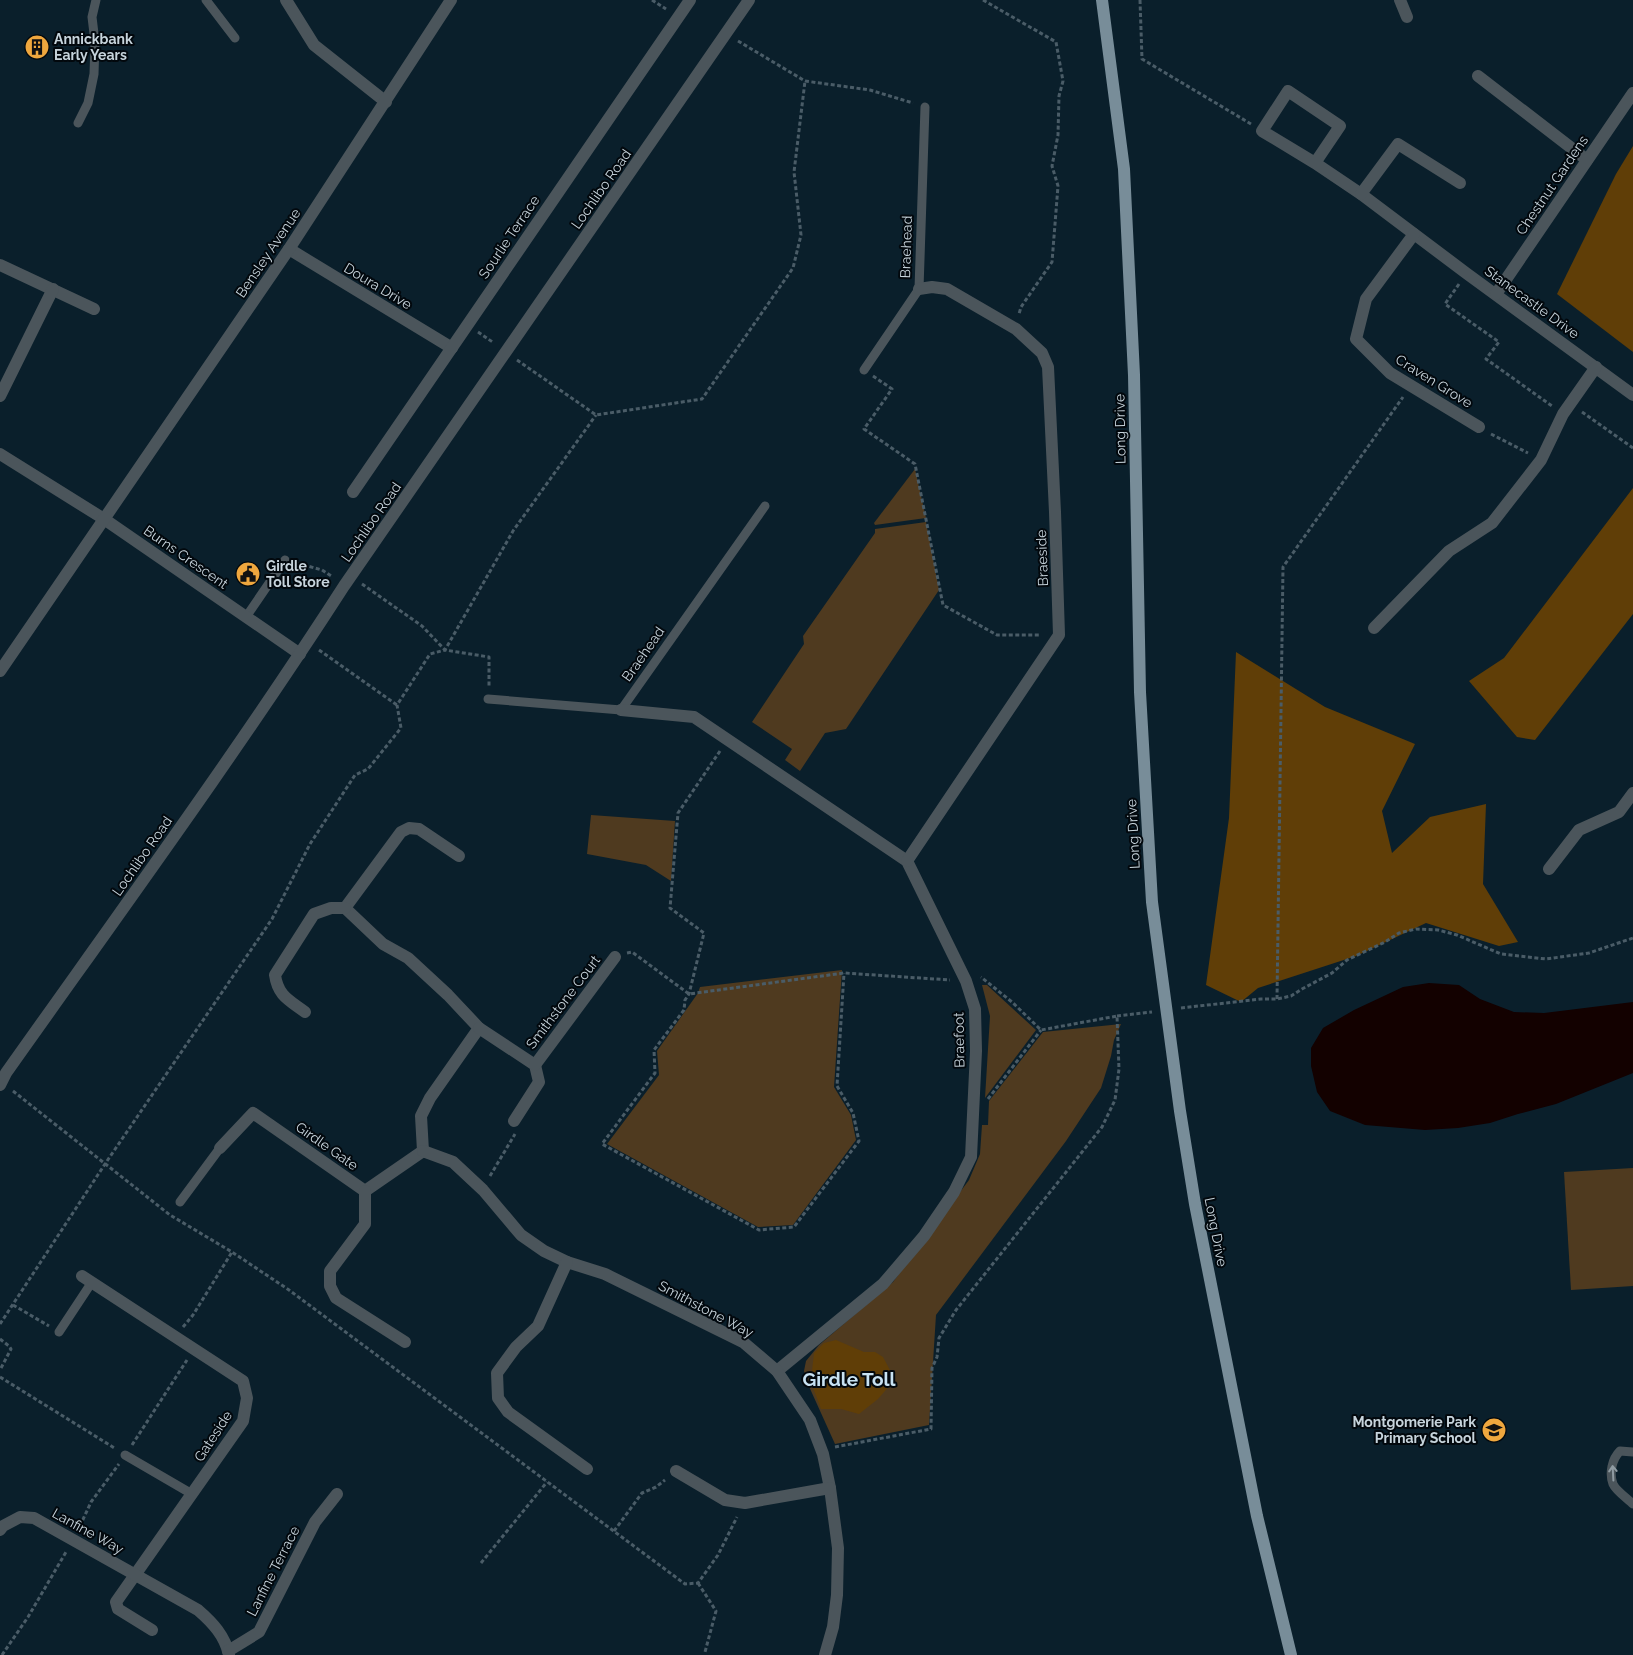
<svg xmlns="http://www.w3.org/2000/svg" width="1633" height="1655" font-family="Raleway,sans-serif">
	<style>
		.green { fill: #4f3a1f }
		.forest { fill: #603e07 }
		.water { fill: #130100 }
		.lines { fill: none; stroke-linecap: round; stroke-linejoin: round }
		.path { stroke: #4a5c67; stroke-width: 3; stroke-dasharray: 4 2.5; stroke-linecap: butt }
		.service { stroke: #4b555b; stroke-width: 9 }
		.minor { stroke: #4b555b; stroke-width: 12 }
		.tertiary { stroke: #4b555b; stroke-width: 12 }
		.primary { stroke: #788d99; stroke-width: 12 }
		.oneway { stroke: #8f9ba2 }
		.labels { text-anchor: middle; stroke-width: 4; stroke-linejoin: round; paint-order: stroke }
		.poi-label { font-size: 14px; font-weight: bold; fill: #c7d4dc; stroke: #02080d; text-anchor: start }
		.street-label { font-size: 14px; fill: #c7d4dc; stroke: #02080d }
		.district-label { font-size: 19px; font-weight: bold; fill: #c8e2f2; stroke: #02080d }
	</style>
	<rect width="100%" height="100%" fill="#0a1f2b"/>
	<!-- green -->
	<g class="green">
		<path d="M915,469L926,518L875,525L874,523Z"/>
		<path d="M926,522L939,590L846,729L825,733L800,771L785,760L792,749L752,722L804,644L803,636L875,533V529Z"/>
		<path d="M591,815L675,821L671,881L646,865L587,854Z"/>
		<path d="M842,970L834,1087L851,1115L856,1140L793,1225L758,1227L607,1144L659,1075L657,1051L698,993L700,987Z"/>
		<path d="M982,985H987L1036,1030L985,1098L990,1016Z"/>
		<path d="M1121,1024L1114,1040L1111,1056L1101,1088L1066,1141L936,1315L929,1425L835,1444L807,1382L804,1371L806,1361L819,1345L893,1282L969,1180L980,1154L982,1125H988L989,1101L1043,1032Z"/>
		<path d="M1633,1168V1286L1571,1290L1564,1172Z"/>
	</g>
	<!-- forest -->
	<g class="forest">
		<path d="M1633,146V352L1557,294L1616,174Z"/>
		<path d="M1633,488V614L1535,740L1517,737L1469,681L1504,658Z"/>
		<path d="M1236,652L1325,707L1415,744L1382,811L1392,853L1430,817L1486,804L1483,884L1518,942L1499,946L1426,923L1356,956L1258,988L1241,1002L1206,985L1229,818Z"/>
		<path d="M836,1340L864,1352H875L883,1357L892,1374L891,1384L878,1399L859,1414L841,1409H821L812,1385L815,1381L812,1371L814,1353L824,1343Z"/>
	</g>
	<!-- water -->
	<path class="water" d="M1429,983L1459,985L1480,999L1514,1012L1544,1013L1633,1002V1073L1556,1104L1518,1114L1490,1123L1458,1128L1425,1130L1365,1125L1330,1111L1317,1092L1311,1066V1048L1323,1028L1354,1010L1403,987Z"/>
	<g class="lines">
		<!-- path -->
		<g class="path">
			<path d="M652,0L666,9"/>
			<path d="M983,0L1056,42L1063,81L1059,96L1058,135L1052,166L1058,186L1052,262L1021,307L1019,314"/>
			<path d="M1140,0L1142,59L1251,124"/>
			<path d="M738,41L805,81L870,90L913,103"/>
			<path d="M1459,284L1445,304L1499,342L1486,359L1552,406"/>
			<path d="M478,332L494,343"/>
			<path d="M517,360L596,415L702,399L793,268L801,235L794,172L805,81"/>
			<path d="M873,376L892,389L864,429L915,464L943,605L997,635H1041"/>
			<path d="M1582,412L1633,448"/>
			<path d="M1491,434L1528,453"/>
			<path d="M297,563L322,570L333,577"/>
			<path d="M362,584L422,626L445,650L489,657V687"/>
			<path d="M319,650L397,705"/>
			<path d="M720,751L678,813L670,908L704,933L689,994L685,1000L684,1010L654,1050L655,1073L602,1144L759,1230L794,1227L859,1141L853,1113L837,1086L844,973"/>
			<path d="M627,953L632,952L689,994L844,973L950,980"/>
			<path d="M1277,999L1283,567L1403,397"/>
			<path d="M1181,1008L1261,999H1277L1291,996L1302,989L1332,973L1347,960L1385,942L1399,933L1416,929L1438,930L1457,935L1501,954L1546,959L1589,953L1633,938"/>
			<path d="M1117,1016L1152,1012"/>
			<path d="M13,1091L170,1215L232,1252L289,1290L685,1584L698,1583L718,1555L737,1517"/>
			<path d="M988,1099L1041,1030"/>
			<path d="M490,1176L515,1134"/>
			<path d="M13,1305L49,1326"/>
			<path d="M0,1324L105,1164L272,919L310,844L355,775L368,769L401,728L397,705L430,654L445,650L513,531L596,415"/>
			<path d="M183,1327L193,1315L232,1252"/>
			<path d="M0,1339L9,1346L11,1349L0,1370"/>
			<path d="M0,1377L116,1449"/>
			<path d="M132,1445L187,1360"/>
			<path d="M835,1447L931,1429L932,1368L937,1357L939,1338L956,1310L1102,1127L1115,1100L1119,1069L1117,1016L1041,1030L1012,1002L981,977"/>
			<path d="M80,1526L91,1502L119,1464"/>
			<path d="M614,1531L642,1493L656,1487L665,1480"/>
			<path d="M481,1563L547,1482"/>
			<path d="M698,1583L716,1611L705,1652"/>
			<path d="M2,1655L28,1617L66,1552"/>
		</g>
		<!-- service -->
		<g class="service">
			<path d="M206,0L235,38"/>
			<path d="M78,123L88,103L94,74L95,42L92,17L96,0"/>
			<path d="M864,370L919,289L925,107"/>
			<path d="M246,617L285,560"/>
			<path d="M488,699L621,710L765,506"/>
			<path d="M180,1202L220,1148"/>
			<path d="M59,1332L92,1282"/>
			<path d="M1633,1452L1620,1451C1612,1459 1609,1473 1613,1484C1616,1491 1628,1499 1633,1504"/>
			<path d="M125,1455L192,1494"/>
		</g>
		<!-- minor -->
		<g class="minor">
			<path d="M286,0L314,45L386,102"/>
			<path d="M1400,0L1407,17"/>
			<path d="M1478,76L1587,160"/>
			<path d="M1315,163L1340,126L1288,91L1262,131L1315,163L1361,194L1466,273L1633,395"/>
			<path d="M1361,194L1398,144L1460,183"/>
			<path d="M1414,234L1366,299L1356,339L1390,373L1479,427"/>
			<path d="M289,249L452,348"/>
			<path d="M0,265L94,309"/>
			<path d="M1496,294L1633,93"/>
			<path d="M0,396L53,289"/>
			<path d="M0,454L104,519L300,654"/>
			<path d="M353,492L690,0"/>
			<path d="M1374,628L1449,551L1492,523L1541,460L1563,414L1596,367"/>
			<path d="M0,671L289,249L451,0"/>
			<path d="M621,710L694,717L907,861L966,981L975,1009L976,1051L971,1157L954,1192L924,1236L883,1284L777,1371"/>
			<path d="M907,861L1059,635L1055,512L1048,367L1042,353L1016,329L947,289L932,287L919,289"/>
			<path d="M1549,869L1579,830L1619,812L1633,793"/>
			<path d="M345,908L383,944L408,958L448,995L479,1028L430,1098L421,1116L423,1151"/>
			<path d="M345,908L401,832L409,828L419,829L459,856"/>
			<path d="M305,1012C289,1000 278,996 275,975L314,914L331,908H345"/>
			<path d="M479,1028L535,1065L539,1082L514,1121"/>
			<path d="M535,1065L615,957"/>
			<path d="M220,1148L253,1113L365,1191L423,1151"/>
			<path d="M423,1151L453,1162L483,1190L521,1235L544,1251L567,1262L605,1274L743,1342L777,1371L810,1420L823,1454L830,1488L838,1548L837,1595L833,1627L825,1655"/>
			<path d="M365,1191V1224L330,1271V1286L336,1298L405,1342"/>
			<path d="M567,1262L538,1326L516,1347L497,1373L498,1398L508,1412L587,1469"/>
			<path d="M82,1276L243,1381L247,1398L243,1421L116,1602L118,1609L152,1630"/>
			<path d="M676,1471L725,1500L745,1503L830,1488"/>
			<path d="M0,1530L3,1526L20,1517L34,1518L198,1610C213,1623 225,1636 229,1655"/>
			<path d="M228,1651L259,1632L315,1522L337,1494"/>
		</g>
		<!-- tertiary -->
		<path class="tertiary" d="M0,1085L6,1073C120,912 237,752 344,586L749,0"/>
		<!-- primary -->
		<path class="primary" d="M1102,0L1124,169L1134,375L1140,692L1152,902L1180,1111L1195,1204L1257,1516L1291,1655"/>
	</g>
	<!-- one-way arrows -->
	<defs><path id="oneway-shaft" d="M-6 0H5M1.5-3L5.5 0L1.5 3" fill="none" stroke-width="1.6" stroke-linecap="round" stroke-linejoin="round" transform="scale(1.25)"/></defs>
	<use class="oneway" href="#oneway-shaft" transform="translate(1613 1473) rotate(-93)"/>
	<!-- icons -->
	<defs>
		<symbol id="building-disc" viewBox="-11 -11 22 22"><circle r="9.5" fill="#efa73e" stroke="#02080d"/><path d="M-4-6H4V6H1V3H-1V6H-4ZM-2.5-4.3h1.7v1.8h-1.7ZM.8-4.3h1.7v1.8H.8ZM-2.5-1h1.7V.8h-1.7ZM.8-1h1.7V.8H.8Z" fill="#111"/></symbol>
		<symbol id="civic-disc" viewBox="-11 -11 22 22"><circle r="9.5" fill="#efa73e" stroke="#02080d"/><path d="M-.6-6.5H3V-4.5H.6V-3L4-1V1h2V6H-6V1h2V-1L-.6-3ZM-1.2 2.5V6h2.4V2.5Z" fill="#111"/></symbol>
		<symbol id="school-disc" viewBox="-11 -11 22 22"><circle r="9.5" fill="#efa73e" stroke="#02080d"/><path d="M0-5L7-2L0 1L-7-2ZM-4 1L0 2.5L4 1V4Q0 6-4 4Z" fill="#111"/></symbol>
	</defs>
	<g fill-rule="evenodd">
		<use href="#building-disc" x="23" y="33" width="28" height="28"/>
		<use href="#civic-disc" x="234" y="560" width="28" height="28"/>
		<use href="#school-disc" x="1480" y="1416" width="28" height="28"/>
	</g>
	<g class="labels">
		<!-- poi labels -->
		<g class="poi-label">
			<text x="54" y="44">Annickbank<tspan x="54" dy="16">Early Years</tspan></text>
			<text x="266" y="571">Girdle<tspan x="266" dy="16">Toll Store</tspan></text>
			<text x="1476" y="1427" text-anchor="end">Montgomerie Park<tspan x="1476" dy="16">Primary School</tspan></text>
		</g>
		<!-- street labels -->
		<g class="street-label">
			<text transform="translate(1552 185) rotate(-56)" y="5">Chestnut Gardens</text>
			<text transform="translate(601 189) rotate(-55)" y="5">Lochlibo Road</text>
			<text transform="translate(509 237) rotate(-56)" y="5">Sourlie Terrace</text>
			<text transform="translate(906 247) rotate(-88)" y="5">Braehead</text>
			<text transform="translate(268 253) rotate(-56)" y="5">Bensley Avenue</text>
			<text transform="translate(378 286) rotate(31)" y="5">Doura Drive</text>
			<text transform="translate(1532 302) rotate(36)" y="5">Stanecastle Drive</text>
			<text transform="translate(1434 381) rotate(32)" y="5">Craven Grove</text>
			<text transform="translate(1120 429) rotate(-91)" y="5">Long Drive</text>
			<text transform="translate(371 522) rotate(-55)" y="5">Lochlibo Road</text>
			<text transform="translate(186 557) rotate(35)" y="5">Burns Crescent</text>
			<text transform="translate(1042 558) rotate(-92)" y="5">Braeside</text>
			<text transform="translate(643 654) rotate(-55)" y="5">Braehead</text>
			<text transform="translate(1133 834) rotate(-93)" y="5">Long Drive</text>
			<text transform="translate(142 856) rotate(-55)" y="5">Lochlibo Road</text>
			<text transform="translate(563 1002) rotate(-53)" y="5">Smithstone Court</text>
			<text transform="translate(959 1040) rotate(-91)" y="5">Braefoot</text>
			<text transform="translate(327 1146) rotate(35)" y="5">Girdle Gate</text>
			<text transform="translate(1216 1232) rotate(79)" y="5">Long Drive</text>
			<text transform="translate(706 1309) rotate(28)" y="5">Smithstone Way</text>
			<text transform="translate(213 1436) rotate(-57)" y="5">Gateside</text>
			<text transform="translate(88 1531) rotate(29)" y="5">Lanfine Way</text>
			<text transform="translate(273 1571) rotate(-63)" y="5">Lanfine Terrace</text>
		</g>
		<!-- district labels -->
		<g class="district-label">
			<text x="849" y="1386">Girdle Toll</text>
		</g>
	</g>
</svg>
